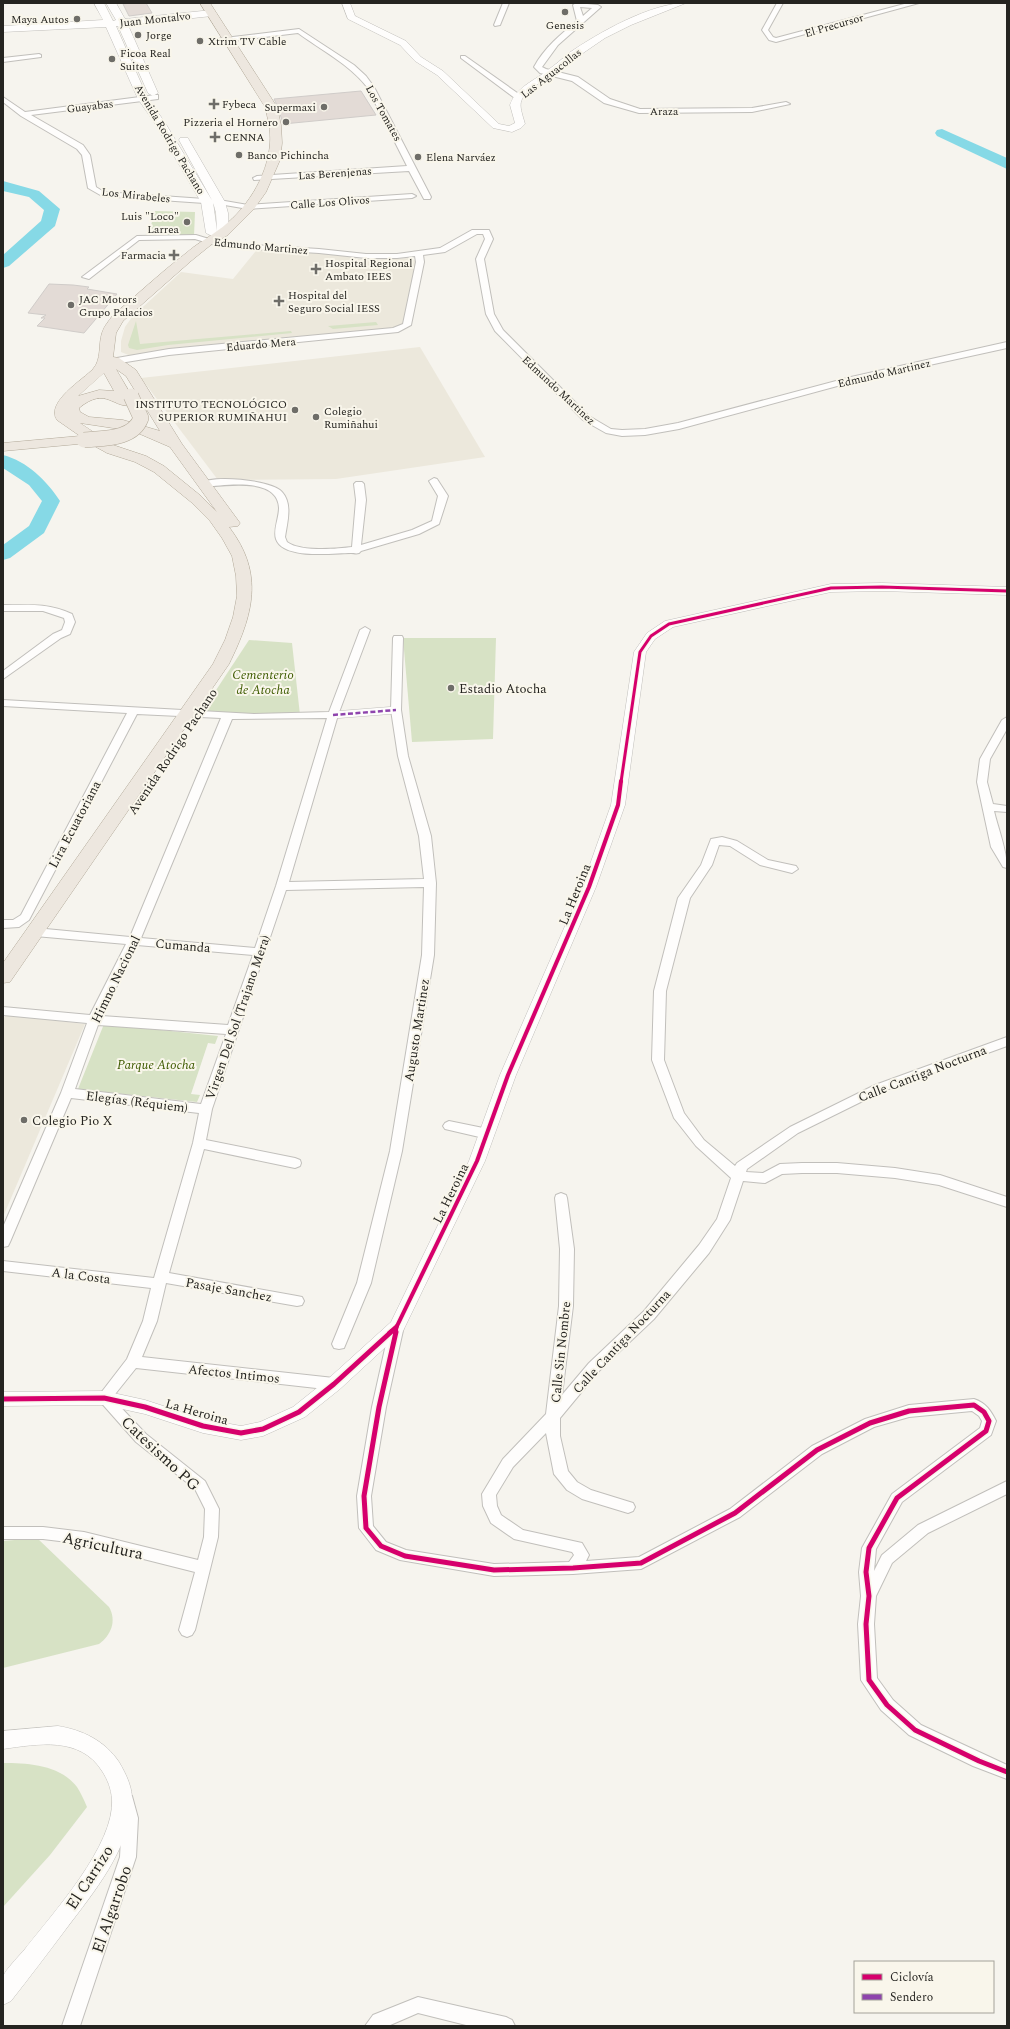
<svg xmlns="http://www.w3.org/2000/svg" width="1010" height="2029" font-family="Spectral,serif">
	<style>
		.built { fill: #ece8dc }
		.green { fill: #d7e2c5 }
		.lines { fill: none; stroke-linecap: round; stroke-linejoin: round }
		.river { fill: #86d9e6; fill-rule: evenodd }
		.building { fill: #e3dbd6; stroke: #d0ccc9 }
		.pedestrian-casing { stroke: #c1bfbb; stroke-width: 8 }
		.minor-casing { stroke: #c1bfbb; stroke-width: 2 }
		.tertiary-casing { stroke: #c1bfbb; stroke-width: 1 }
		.secondary-casing { stroke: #c1bfbb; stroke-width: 1 }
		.primary-casing { stroke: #b2a999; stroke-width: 1 }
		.pedestrian { stroke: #fefdfc; stroke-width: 7 }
		.minor { fill: #fefdfc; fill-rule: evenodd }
		.tertiary { fill: #fefdfc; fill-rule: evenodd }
		.secondary { fill: #fefdfc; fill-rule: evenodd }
		.primary { fill: #ede7df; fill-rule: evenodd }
		.primary-bridge-casing { stroke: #b2a999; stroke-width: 16; stroke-linecap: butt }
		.primary-bridge { stroke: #ede7df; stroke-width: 15 }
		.quiet { stroke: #8e44ad; stroke-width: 2.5; stroke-dasharray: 5 2.5; stroke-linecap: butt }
		.cycleway-far2-casing { stroke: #f9f6eb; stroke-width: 5 }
		.cycleway-far1-casing { stroke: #f9f6eb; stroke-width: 6 }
		.cycleway-casing { stroke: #f9f6eb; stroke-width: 8 }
		.cycleway-far2 { stroke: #d6006c; stroke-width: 3 }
		.cycleway-far1 { stroke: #d6006c; stroke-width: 4 }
		.cycleway { stroke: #d6006c; stroke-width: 5 }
		.poi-dot { fill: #6e6d68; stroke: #f9f6eb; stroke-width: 1.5 }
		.labels { text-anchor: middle; stroke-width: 4; stroke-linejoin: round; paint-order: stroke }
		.far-poi-label { font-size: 11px; fill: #252420; stroke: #f9f6eb; text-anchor: start }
		.far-street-label { font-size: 11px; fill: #252420; stroke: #f9f6eb }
		.park-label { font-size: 13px; font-style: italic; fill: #3e5b00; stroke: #f9f6eb }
		.poi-label { font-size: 13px; fill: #252420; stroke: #f9f6eb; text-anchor: start }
		.street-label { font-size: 13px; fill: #252420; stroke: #f9f6eb }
		.near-street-label { font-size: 16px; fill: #252420; stroke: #f9f6eb }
	</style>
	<rect width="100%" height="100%" fill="#f6f4ee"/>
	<!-- built -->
	<g class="built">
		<path d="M259,247L320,251L365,260L410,258L416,261V270L405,324L394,330L131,356L121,352V341L125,327L132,317L181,272L233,279Z"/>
		<path d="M420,347L485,457L336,479L218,480L141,378Z"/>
		<path d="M6,1015L85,1024L3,1217V1019Z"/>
	</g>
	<!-- green -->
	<g class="green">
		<path d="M155,211L195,212L194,236H148Z"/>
		<path d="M136,321L140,344L291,331L292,333L168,345L137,350L129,348L128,345Z"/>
		<path d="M376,322L378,325L333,329L328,326Z"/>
		<path d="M403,638H496L493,739L412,742Z"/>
		<path d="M249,640L292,643L300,715L201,713Z"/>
		<path d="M104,1024L218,1036L215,1044L208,1043L191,1094L200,1095L197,1102L78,1089Z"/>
		<path d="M37,1538L109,1607C117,1621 111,1635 99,1644L3,1668V1541Z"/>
		<path d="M3,1763C29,1763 60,1765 77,1787C81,1793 84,1800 87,1807L50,1855L3,1907Z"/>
	</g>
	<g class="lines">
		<!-- river -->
		<g class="river">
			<path d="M942,129L1007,158V169L937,136L935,133L937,130Z"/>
			<path d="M3,181L39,191L60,209L55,226L9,266L3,268V255L41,221L44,210L29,197L3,191Z"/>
			<path d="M3,455C27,461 47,481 60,501L44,533L10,558L3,560V545L29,526L42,501L29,485L3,468Z"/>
		</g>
	</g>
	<!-- building -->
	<g class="building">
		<path d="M132,3H146L152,13L129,16L123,4Z"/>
		<path d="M361,91L376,115L283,124L278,107L274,99Z"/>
		<path d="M49,284L73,285L89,287L87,289L117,294L84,333L37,326L45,318H41L46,315L28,313Z"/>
	</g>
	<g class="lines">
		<defs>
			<path id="pedestrian" d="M333,715L396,710"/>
			<g id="minor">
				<path d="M503,3H509L500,25L495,26L494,25Z"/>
				<path d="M576,3L598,5L601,7L558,45L542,67L546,69L578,77L610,99L640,109L752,108L786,102L790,104L752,112L639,113L604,103L572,81L540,73L534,67C544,48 561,34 577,21L573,5ZM580,7L592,8L583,16Z"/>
				<path d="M777,3H783L768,30L773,37L776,38L908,3H919L776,42L769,40L762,30Z"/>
				<path d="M299,29L354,65L366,76L374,87L431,197L430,199H424L409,171L254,180L253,178L257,176L407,166L367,87C349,64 321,50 298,33L216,43L213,41L216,39Z"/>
				<path d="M39,54L41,55V57L3,62V58Z"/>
				<path d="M461,56H465L523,97L516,99L461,58Z"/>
				<path d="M155,95H158V99L31,115L83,145L90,155L96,187L104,192L219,200L248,205L412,194L416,196L412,198L248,209L219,204L102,196L88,188L82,155L77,149L21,116L3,102V97L25,112Z"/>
				<path d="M472,230H489L493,239L484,259L494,314L503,330L589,416L611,429L622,430L645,429L678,423L851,377L1007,342V348L852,382L679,429L645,435L622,436L606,433L583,420L495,331L486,314L476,259L485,239L483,234H477L445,252L423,255L424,262L411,325L398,332L169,355L114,364L110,361L111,359L169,349L393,328L403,324L416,262L415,256L397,258H366L319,253L221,247L195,239L139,240L89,279L82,277L137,236L196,235L222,243L319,249L366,254H397L440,248Z"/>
				<path d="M434,478L437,479L448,496L439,524L419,534L361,551L359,553C356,554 354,553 351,553C334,553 283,560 276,539C273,530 279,518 279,508C278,477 226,485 205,487L200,484C210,474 272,480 282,492C293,504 287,523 285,537L287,542C300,552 336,549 352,547L356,500L354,484L356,482H362L364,484L366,500L361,545L412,530L432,521L438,496L429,481Z"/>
				<path d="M3,605C28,605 48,603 72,614L75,622L70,634L61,638L3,679V671L53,634L62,630L65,622L64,618L43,611H3Z"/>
				<path d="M365,627L370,630L338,715L289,882L424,879L419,836L398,756L391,710L393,638L394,636H402L403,638L401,710L408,756L431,836L436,883L434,955L402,1151L371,1283L344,1348L339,1349L334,1348L332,1344L357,1283L390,1151L422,955L424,887L286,890L212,1109L206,1140L295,1158L300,1160L301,1163L300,1166L295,1168L204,1149L169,1273L297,1296L302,1297L304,1301L302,1305L297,1306L166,1283L157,1321L142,1357L334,1378L339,1380L341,1384L339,1388L334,1390L136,1368L112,1398L146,1434L205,1481L219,1509L218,1537L195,1630L192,1635L187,1637L182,1635L179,1630L195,1572L84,1544L43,1539H3V1527H43L84,1532L198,1560L204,1537L205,1509L195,1489L136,1442L97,1398L127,1359L143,1321L151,1288L3,1271V1261L154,1278L193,1143L199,1113L71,1098L10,1242L8,1246L3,1247V1227L61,1093L87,1023L3,1015V1007L90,1015L126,944L35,936L29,932L35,928L130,937L221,718L137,714L29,920L19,927L3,928V920H13L21,915L127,713L3,706V700L254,714L329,712L360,630ZM327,718L276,886L255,948L141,938L232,719ZM137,945L253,955L228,1025L102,1016ZM98,1025L226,1034L201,1104L75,1089Z"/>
				<path d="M1007,717V729L990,759L987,782L993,804L1007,806V812L994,811C998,828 1007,851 1007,868L1003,867L991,847L977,782L980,759L1002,720Z"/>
				<path d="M722,837L737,841L768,860L796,866L798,869L792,873L760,865L730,846L719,845L712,865L690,898L666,991L664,1060L684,1113L704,1140L735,1166L737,1163L790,1127L875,1085L1007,1037V1046L883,1091L798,1133L747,1169L746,1172L763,1173L780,1164L802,1163H837L895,1168L940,1175L1007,1197V1207L939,1185L895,1178L837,1173H802L782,1174L765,1183L743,1181L730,1220L709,1253L654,1319L599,1371L560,1418V1436L568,1471L577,1482L591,1490L633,1503L635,1507L633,1511L628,1513L582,1499L567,1490L554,1474L546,1433L513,1467L496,1495L497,1506L501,1515L523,1530L582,1543L589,1555L586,1561L639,1557L730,1509L812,1446L865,1419L909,1405L974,1399C986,1403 991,1411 996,1421L991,1435L902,1502L876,1549L874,1571L882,1555L918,1525L1007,1481V1494L928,1533L892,1563L876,1596L874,1624L877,1678L893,1700L921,1725L1007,1765V1779L973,1766L909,1735L881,1710L861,1680L858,1624L861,1596L859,1572L862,1548L892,1494L980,1428L982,1421L979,1416L972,1411L909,1417L874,1427L822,1454L740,1517L641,1569L573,1574L494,1576L400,1560L376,1550L359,1528L357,1496L372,1407L390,1326L392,1322L397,1321L402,1322L404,1326L386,1407L371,1496L373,1526L386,1542L406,1550L494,1564L569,1562L574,1555L572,1552L514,1539L491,1523L483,1506L482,1494L503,1459L546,1414L559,1306L560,1249L555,1198L556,1195L561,1193L566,1195L567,1198L574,1249L573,1306L562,1395L589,1363L644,1311L699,1245L717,1219L731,1178L696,1146L674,1118L652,1060L654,991L678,898L701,865L711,839Z"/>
				<path d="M449,1121L488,1129L492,1131L494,1134L492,1137L488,1139L445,1129L443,1126L445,1123Z"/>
				<path d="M126,1794L132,1796L138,1818L136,1857L80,2026H62L120,1857L122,1818L118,1801L120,1796Z"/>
				<path d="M418,1997L506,2017L512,2020L515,2026H470L418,2013L388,2026H365L373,2015Z"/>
			</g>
			<g id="tertiary">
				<path d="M342,3H350L355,16L406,41L421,57L443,71L499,124L509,126L515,123L510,105C516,87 534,81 548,70C555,65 562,59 569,53C598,33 651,3 686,3L631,25L605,38L532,88C516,101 520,106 525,124L521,128L512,132L493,128L437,75L415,61L400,45L348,19Z"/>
				<path d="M882,583L1007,587V595L882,591L831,592L673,627L655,639L646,652L625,805L596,887L516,1075L485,1161L403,1331L340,1389L305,1417L263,1436L241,1440L203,1433L145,1414L104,1405L3,1406V1392L104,1391L145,1400L203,1419L241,1426L260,1422L293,1407L328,1379L391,1322L469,1161L500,1075L582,887L611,805L634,652L647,633L665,621L831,584Z"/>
				<path d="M58,1726C83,1730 105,1741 119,1762C126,1774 133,1788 132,1802C129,1850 94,1892 66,1929C48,1953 29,1978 11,2001L3,2005C3,1997 1,1985 3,1977C5,1970 20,1955 25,1949C53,1913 115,1845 112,1799C111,1789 108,1780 102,1771C80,1736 38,1744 3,1749V1731Z"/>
			</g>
			<path id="secondary" d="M94,3H104L113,21L116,20L106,3H116L125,19L212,10L217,13L212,16L128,25L158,93L153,96L148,93L118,26H116L148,99L164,121L213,202L217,231L216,213L213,202L179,140L180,138H188L189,140L225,202L228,213L229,233L227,235L223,236L218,233L212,236L206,233L201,202L154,122L138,99L106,27L3,32V26L103,20Z"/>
			<path id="primary" d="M200,3H210L277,107L281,125L282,143L280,160L266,192L254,209L228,235L212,244L191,261L123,321L116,333L113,357L119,358L136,370L182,444L240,523L238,526L229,527C265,574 253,615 229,664L10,982L3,983V963L213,664L225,640L233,617L237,596L236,576L232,556L222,538L210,521L191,502L154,472L135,462L107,453L89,443L3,451V443L80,436L57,420C45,402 84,379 93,369C102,359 98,345 102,333C104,326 109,321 113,315C137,295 160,273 185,254C195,245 206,239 217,231C245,212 268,177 270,143C271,131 268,119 265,107ZM116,369L126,376L160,431L123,420L89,417L80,412L79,408C107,385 113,410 133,405L135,402ZM104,373L114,391L99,390L78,396ZM80,423L133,431L170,447L217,512L201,496L164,466L146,456L113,445Z"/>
		</defs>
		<!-- pedestrian casing -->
		<use href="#pedestrian" class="pedestrian-casing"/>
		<!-- minor casing -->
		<use href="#minor" class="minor-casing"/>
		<!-- tertiary casing -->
		<use href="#tertiary" class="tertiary-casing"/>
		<!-- secondary casing -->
		<use href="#secondary" class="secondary-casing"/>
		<!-- primary casing -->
		<use href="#primary" class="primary-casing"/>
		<!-- pedestrian -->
		<use href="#pedestrian" class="pedestrian"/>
		<!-- minor -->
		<use href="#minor" class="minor"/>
		<!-- tertiary -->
		<use href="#tertiary" class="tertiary"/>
		<!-- secondary -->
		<use href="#secondary" class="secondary"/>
		<!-- primary -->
		<use href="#primary" class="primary"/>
		<defs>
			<path id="primary-bridge" d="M84,440C103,438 133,440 141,418L131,396"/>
		</defs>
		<!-- primary-bridge casing -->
		<use href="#primary-bridge" class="primary-bridge-casing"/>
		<!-- primary-bridge -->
		<use href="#primary-bridge" class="primary-bridge"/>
		<!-- quiet -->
		<path class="quiet" d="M333,715L396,710"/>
		<defs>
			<path id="cycleway-far2" d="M621,782L640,652L651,636L669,624L831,588L882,587L1007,591"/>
			<g id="cycleway-far1">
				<path d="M389,1333L397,1326L477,1161L508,1075L589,887L618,805L621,781"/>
				<path d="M395,1333L397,1326"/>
			</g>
			<g id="cycleway">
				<path d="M396,1332L379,1407L364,1496L366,1528L381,1546L405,1556L494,1570L573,1568L641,1563L735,1513L817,1450L870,1423L909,1411L974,1405L984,1412L989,1421L986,1431L897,1498L869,1548L866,1572L869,1596L866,1624L869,1680L887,1705L915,1730L979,1761L1007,1772"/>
				<path d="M3,1399L104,1398L145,1407L203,1426L241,1433L263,1429L299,1412L334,1384L391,1332"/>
			</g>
		</defs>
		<!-- cycleway-far2 casing -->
		<use href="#cycleway-far2" class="cycleway-far2-casing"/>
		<!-- cycleway-far1 casing -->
		<use href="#cycleway-far1" class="cycleway-far1-casing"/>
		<!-- cycleway casing -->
		<use href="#cycleway" class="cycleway-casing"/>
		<!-- cycleway-far2 -->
		<use href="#cycleway-far2" class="cycleway-far2"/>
		<!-- cycleway-far1 -->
		<use href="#cycleway-far1" class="cycleway-far1"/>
		<!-- cycleway -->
		<use href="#cycleway" class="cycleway"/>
	</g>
	<!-- markers -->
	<g class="poi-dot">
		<circle cx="565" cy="12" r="4"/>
		<circle cx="77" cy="19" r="4"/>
		<circle cx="138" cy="35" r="4"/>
		<circle cx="200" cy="41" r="4"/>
		<circle cx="112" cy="59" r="4"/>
		<path d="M212 98h4v4h4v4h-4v4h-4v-4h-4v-4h4z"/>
		<circle cx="324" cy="107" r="4"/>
		<circle cx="286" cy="122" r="4"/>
		<path d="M213 131h4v4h4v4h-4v4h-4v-4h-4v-4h4z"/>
		<circle cx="239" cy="155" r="4"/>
		<circle cx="418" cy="157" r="4"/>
		<circle cx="187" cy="222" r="4"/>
		<path d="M172 249h4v4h4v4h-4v4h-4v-4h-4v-4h4z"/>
		<path d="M314 263h4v4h4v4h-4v4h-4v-4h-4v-4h4z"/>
		<path d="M277 295h4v4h4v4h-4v4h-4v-4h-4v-4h4z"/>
		<circle cx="71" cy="305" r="4"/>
		<circle cx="295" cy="410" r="4"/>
		<circle cx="316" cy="417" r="4"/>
		<circle cx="451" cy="688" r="4"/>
		<circle cx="24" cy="1120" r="4"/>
	</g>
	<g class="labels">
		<!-- far-poi labels -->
		<g class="far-poi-label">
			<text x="69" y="23" text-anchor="end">Maya Autos</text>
			<text x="565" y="29" text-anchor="middle">Genesis</text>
			<text x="146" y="39">Jorge</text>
			<text x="208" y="45">Xtrim TV Cable</text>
			<text x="120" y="57">Ficoa Real<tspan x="120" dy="13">Suites</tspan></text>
			<text x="222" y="108">Fybeca</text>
			<text x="316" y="111" text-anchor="end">Supermaxi</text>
			<text x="278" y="126" text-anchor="end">Pizzeria el Hornero</text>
			<text x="224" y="141">CENNA</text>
			<text x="247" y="159">Banco Pichincha</text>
			<text x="426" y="161">Elena Narváez</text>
			<text x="179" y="220" text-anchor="end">Luis "Loco"<tspan x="179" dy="13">Larrea</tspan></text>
			<text x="166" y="259" text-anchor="end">Farmacia</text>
			<text x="325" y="267">Hospital Regional<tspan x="325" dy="13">Ambato IEES</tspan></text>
			<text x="288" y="299">Hospital del<tspan x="288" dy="13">Seguro Social IESS</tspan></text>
			<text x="79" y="303">JAC Motors<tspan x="79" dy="13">Grupo Palacios</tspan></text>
			<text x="287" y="408" text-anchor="end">INSTITUTO TECNOLÓGICO<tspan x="287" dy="13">SUPERIOR RUMIÑAHUI</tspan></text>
			<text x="324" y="415">Colegio<tspan x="324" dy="13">Rumiñahui</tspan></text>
		</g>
		<!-- far-street labels -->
		<g class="far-street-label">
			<text transform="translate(155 19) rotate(-6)" y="4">Juan Montalvo</text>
			<text transform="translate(834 25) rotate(-16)" y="4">El Precursor</text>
			<text transform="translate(551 73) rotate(-38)" y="4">Las Aguacollas</text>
			<text transform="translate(90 106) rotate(-7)" y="4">Guayabas</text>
			<text x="664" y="115">Araza</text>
			<text transform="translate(384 113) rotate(61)" y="4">Los Tomates</text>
			<text transform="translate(170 139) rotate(59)" y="4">Avenida Rodrigo Pachano</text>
			<text transform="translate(335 173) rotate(-4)" y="4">Las Berenjenas</text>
			<text transform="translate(136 195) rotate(6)" y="4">Los Mirabeles</text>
			<text transform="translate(330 202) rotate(-4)" y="4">Calle Los Olivos</text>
			<text transform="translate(261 246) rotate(5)" y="4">Edmundo Martinez</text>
			<text transform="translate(261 344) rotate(-5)" y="4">Eduardo Mera</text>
			<text transform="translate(884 373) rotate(-13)" y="4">Edmundo Martinez</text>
			<text transform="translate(559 390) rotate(43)" y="4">Edmundo Martinez</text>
		</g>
		<!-- park labels -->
		<g class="park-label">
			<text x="263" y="679">Cementerio<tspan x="263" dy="15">de Atocha</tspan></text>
			<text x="156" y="1069">Parque Atocha</text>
		</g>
		<!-- poi labels -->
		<g class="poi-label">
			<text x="459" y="693">Estadio Atocha</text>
			<text x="32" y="1125">Colegio Pio X</text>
		</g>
		<!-- street labels -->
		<g class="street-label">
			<text transform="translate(172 751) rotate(-56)" y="5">Avenida Rodrigo Pachano</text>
			<text transform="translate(74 824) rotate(-62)" y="5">Lira Ecuatoriana</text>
			<text transform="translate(574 894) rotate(-68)" y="5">La Heroina</text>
			<text transform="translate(183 945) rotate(5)" y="5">Cumanda</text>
			<text transform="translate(115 979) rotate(-64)" y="5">Himno Nacional</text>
			<text transform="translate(237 1017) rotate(-71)" y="5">Virgen Del Sol (Trajano Mera)</text>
			<text transform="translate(416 1030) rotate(-81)" y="5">Augusto Martinez</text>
			<text transform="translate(922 1073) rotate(-21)" y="5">Calle Cantiga Nocturna</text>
			<text transform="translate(137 1101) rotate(7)" y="5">Elegías (Réquiem)</text>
			<text transform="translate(450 1193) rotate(-64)" y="5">La Heroina</text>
			<text transform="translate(81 1275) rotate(7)" y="5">A la Costa</text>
			<text transform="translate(229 1289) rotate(10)" y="5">Pasaje Sanchez</text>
			<text transform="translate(621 1341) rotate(-47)" y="5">Calle Cantiga Nocturna</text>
			<text transform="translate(560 1352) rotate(-84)" y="5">Calle Sin Nombre</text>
			<text transform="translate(234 1373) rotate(6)" y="5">Afectos Intimos</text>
			<text transform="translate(197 1411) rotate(16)" y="5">La Heroina</text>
		</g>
		<!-- near-street labels -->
		<g class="near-street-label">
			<text transform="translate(161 1453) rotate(43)" y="6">Catesismo PG</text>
			<text transform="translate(103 1545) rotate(12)" y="6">Agricultura</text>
			<text transform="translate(89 1877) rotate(-57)" y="6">El Carrizo</text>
			<text transform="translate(111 1909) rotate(-71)" y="6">El Algarrobo</text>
		</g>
	</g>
	<!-- border -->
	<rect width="1010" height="2029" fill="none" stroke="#252420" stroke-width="8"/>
	<!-- legend -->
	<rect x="854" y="1961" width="140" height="52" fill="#f9f6eb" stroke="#a4a29a"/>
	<rect x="862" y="1974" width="20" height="6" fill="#d6006c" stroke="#a4a29a"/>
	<text x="890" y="1981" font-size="12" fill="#252420">Ciclovía</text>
	<rect x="862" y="1994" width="20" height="6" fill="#8e44ad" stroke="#a4a29a"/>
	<text x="890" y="2001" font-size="12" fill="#252420">Sendero</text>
</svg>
